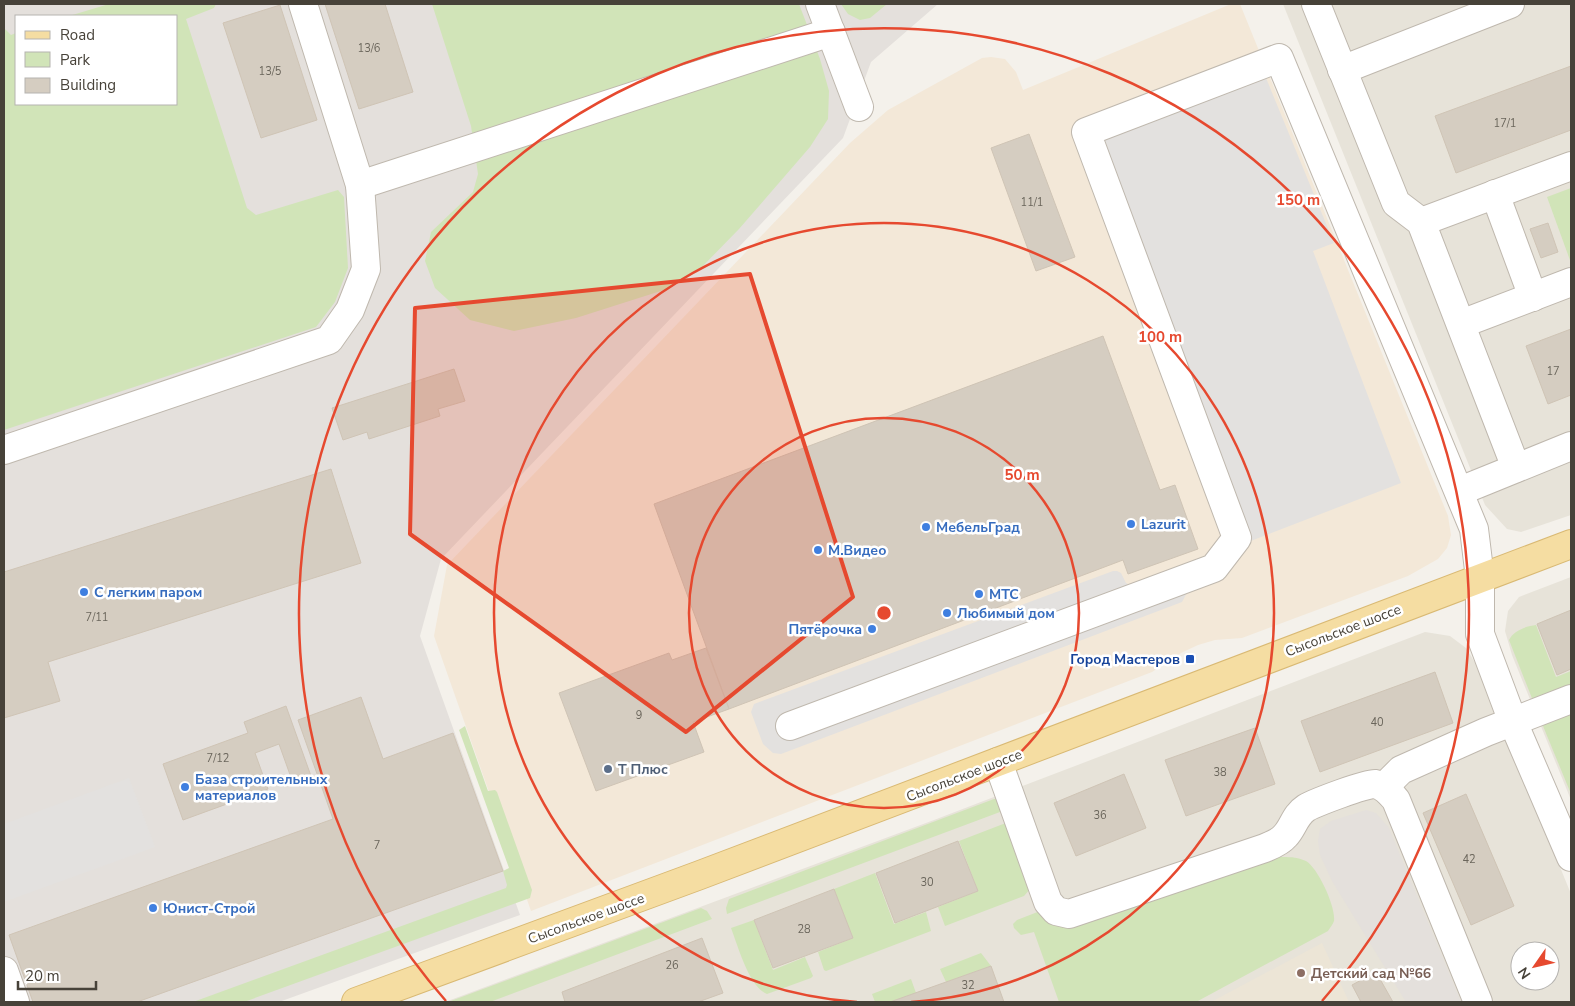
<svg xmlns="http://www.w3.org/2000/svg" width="1575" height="1006" font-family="'Nunito Sans',sans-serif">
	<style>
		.residential { fill: #e7e3d9; fill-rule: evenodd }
		.commercial { fill: #f3e8d8 }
		.industrial { fill: #e4e0dc; fill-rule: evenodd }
		.education { fill: #ece5d6 }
		.green { fill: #d1e4b8 }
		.parking { fill: #e3e1df }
		.building { fill: #d5cdc1; stroke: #cfc4b5 }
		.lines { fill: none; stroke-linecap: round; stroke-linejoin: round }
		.minor-casing { stroke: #bfb8ae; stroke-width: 30 }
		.major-casing { stroke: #d9b973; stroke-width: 30 }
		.minor { stroke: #fff; stroke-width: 28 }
		.major { stroke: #f5dda2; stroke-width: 28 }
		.marked { fill: #e6492f; fill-opacity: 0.2; stroke: #e6492f; stroke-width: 4; stroke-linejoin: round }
		.ring { fill: none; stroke: #e6492f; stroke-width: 2.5 }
		.shop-dot { fill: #3f7fe0; stroke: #fff; stroke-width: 2 }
		.transit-dot { fill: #1a4fb4; stroke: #fff; stroke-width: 2 }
		.service-dot { fill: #5c6f8a; stroke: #fff; stroke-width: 2 }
		.education-dot { fill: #8d6e63; stroke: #fff; stroke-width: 2 }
		.labels { text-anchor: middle; stroke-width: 5; stroke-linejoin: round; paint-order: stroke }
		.number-label { font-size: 11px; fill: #6a655b }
		.shop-label { font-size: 14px; font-weight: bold; fill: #366cbe; stroke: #fff; text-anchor: start }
		.street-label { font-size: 14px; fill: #474239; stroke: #fff }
		.transit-label { font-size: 14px; font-weight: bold; fill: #164399; stroke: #fff; text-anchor: end }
		.service-label { font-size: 14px; font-weight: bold; fill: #4e5e75; stroke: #fff; text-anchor: start }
		.education-label { font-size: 14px; font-weight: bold; fill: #785e54; stroke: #fff; text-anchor: start }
		.centre { fill: #e6492f; stroke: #fff; stroke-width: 2.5 }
		.ring-label { font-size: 15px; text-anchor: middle; font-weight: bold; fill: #e6492f; stroke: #fff; stroke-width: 5; stroke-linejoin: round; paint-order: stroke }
	</style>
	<rect width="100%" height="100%" fill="#f4f1eb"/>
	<!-- residential -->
	<g class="residential">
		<path d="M1283,4H1571V515L1521,532L1507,529L1485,505Z"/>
		<path d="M1571,577V800L1512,655L1505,631L1508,611L1519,597Z"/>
		<path d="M1425,632L1450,636L1466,648L1480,671L1571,894V1002H445L934,820ZM1520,951H1550V981H1520Z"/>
	</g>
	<!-- commercial -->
	<path class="commercial" d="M1231,4H1240L1448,516L1451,535L1447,548L1438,559L1408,576L1242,638L1215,640L1198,645L1181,653L1152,672L531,911L434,636L447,565L850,143L888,110L982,58L991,57L1005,59L1016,72L1023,90Z"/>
	<!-- industrial -->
	<g class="industrial">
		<path d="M4,4H938L871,62L843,138L441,559L420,636L520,915L279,1002H4ZM16,16H176V104H16Z"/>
		<path d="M1366,810L1376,813L1389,828L1461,1002H1406L1332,881L1320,855L1318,841L1320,829L1331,821Z"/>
	</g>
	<!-- education -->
	<path class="education" d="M1322,943L1349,1002H1211Z"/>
	<!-- green -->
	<g class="green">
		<path d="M109,4H216L214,8L186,19L247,208L256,215L338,190L344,197L348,268L335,302L316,327L4,430V28L11,35L16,33V104H176V16H69Z"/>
		<path d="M432,4H799L820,59L829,91L828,119L810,147L739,229L697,272L667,289L576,318L514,331L470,320L435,288L425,261L431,232L473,192L478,174L471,126Z"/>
		<path d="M841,4H887L870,18L860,20L848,14Z"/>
		<path d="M1571,188V263L1547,197Z"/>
		<path d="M1536,625L1556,677L1571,671V693L1535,706L1509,640C1513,631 1526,626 1536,625Z"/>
		<path d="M1571,712V794L1543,726L1547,720Z"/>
		<path d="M465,726L488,791L495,790L497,792L532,890L530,898L244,1002H193L506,888L507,885L503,871L509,868L459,730Z"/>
		<path d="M994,799H998L1008,809L727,914L726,908L729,899Z"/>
		<path d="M1011,821L1031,888L1024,896L945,926L938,907L978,891L959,841Z"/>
		<path d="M1274,857C1285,857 1296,856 1306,861C1318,868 1336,907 1334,921C1333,924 1330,928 1328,931L1196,1002H1059L1034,932L1021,935L1014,928L1013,924L1017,920L1040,911L1080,924L1093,921L1106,913Z"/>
		<path d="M875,873L894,924L926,912L931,931L826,971L824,970L818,952L853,938L834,889Z"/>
		<path d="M701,908L707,911L712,919L490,1002H448Z"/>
		<path d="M754,920L773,970L805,957L813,976L811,978L767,994C749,987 738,946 731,928Z"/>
		<path d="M981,953L991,966L946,982L940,969Z"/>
		<path d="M911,979L916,993L890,1002H875L872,994Z"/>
	</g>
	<!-- parking -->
	<g class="parking">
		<path d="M1266,78L1334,243L1313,251L1401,483L1243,544L1189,589L1182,602L781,754L773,753L763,744L751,712L754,704L1113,571H1117L1121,573L1126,583L1130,585L1205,557L1227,529L1087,147Z"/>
		<path d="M129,778L155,847L4,902V824Z"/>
	</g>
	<!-- building -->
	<g class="building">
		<path d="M325,4H385L413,92L359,109Z"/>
		<path d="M280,5L317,120L261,138L223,23Z"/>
		<path d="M1571,66V130L1456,173L1435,116Z"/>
		<path d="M1029,134L1075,257L1036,271L991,148Z"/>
		<path d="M1548,223L1558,252L1541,258L1530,229Z"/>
		<path d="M1571,329V395L1548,404L1526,346Z"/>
		<path d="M1103,336L1160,490L1175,485L1198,549L1128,574L1123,560L729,709L654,504Z"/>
		<path d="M454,369L465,401L438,409L440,416L369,439L367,432L343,440L332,408Z"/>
		<path d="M331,469L361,563L48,662L60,701L4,718V572Z"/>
		<path d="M1571,610V669L1557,675L1537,624Z"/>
		<path d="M706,648L729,709L693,722L704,752L596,791L559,693L669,653L672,660Z"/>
		<path d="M1435,672L1453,723L1320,772L1301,721Z"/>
		<path d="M361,697L383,759L453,733L503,871L137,1002H33L9,935L333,819L298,720Z"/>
		<path d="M286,706L311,776L293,783L279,744L255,753L268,789L183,820L163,764L248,733L244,722Z"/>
		<path d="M1255,728L1275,784L1186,816L1165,760Z"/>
		<path d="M1124,774L1146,828L1076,856L1054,803Z"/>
		<path d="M1466,794L1514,906L1471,925L1423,813Z"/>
		<path d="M958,841L978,891L895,923L876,873Z"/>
		<path d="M834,889L853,938L773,968L754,920Z"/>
		<path d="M702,938L723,993L698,1002H565L562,992Z"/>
		<path d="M991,966L1004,1002H890L932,987Z"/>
		<path d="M1376,972L1393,1002H1361L1352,985Z"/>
	</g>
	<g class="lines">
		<defs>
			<g id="minor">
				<path d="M820,4L859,107"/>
				<path d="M1316,4L1396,203L1421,222L1516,468"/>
				<path d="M1342,70L1510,4"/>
				<path d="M360,185L831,32"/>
				<path d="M1495,194L1533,297"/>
				<path d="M1421,222L1571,166"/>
				<path d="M1461,324L1571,282"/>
				<path d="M4,450L329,340L350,310L366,269L360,185L303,4"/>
				<path d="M1460,491L1571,446"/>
				<path d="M790,726L1214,568L1237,538L1086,132L1279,58L1474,529L1480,578V634L1513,722L1571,857"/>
				<path d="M998,762L1048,902L1056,911L1069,914L1265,848C1272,845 1280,842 1285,836C1293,828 1295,815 1306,808C1314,803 1367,783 1375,784C1385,786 1390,793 1396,800L1478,1002"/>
				<path d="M1384,787L1401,770L1486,732L1571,699"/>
				<path d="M4,971L15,1002"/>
			</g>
			<path id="major" d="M356,1002L700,875L1571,544"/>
		</defs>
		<!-- minor casing -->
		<use href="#minor" class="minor-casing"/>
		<!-- major casing -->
		<use href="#major" class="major-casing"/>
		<!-- minor -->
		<use href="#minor" class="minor"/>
		<!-- major -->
		<use href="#major" class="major"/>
	</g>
	<!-- marked area -->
	<path class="marked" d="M750,274L853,597L686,732L410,534L415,308Z"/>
	<!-- distance rings -->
	<g class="ring">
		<circle cx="884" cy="613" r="195"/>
		<path d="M857 1002A390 390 0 1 1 911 1002"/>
		<path d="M446 1001A585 585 0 1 1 1322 1001"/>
	</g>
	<!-- markers -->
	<g class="shop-dot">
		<circle cx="1131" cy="524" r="5"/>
		<circle cx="926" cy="527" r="5"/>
		<circle cx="818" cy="550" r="5"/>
		<circle cx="84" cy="592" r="5"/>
		<circle cx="979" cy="594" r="5"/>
		<circle cx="947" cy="613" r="5"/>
		<circle cx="872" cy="629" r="5"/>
		<circle cx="185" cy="787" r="5"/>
		<circle cx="153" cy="908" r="5"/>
	</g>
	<rect class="transit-dot" x="1185" y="654" width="10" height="10" rx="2.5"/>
	<circle class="service-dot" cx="608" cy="769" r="5"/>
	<circle class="education-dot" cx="1301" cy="973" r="5"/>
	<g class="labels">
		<!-- number labels -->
		<g class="number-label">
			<text x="369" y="52">13/6</text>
			<text x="270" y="75">13/5</text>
			<text x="1505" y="127">17/1</text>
			<text x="1032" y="206">11/1</text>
			<text x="1553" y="375">17</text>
			<text x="97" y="621">7/11</text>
			<text x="639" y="719">9</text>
			<text x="1377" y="726">40</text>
			<text x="218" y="762">7/12</text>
			<text x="1220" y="776">38</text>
			<text x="1100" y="819">36</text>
			<text x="377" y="849">7</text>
			<text x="1469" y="863">42</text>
			<text x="927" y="886">30</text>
			<text x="804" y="933">28</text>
			<text x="672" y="969">26</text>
			<text x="968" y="989">32</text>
		</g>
		<!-- shop labels -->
		<g class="shop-label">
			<text x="1141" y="529">Lazurit</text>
			<text x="936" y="532">МебельГрад</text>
			<text x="828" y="555">М.Видео</text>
			<text x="94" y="597">С легким паром</text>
			<text x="989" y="599">МТС</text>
			<text x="957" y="618">Любимый дом</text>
			<text x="862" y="634" text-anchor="end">Пятёрочка</text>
			<text x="195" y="784">База строительных<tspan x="195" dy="16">материалов</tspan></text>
			<text x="163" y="913">Юнист-Строй</text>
		</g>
		<!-- street labels -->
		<g class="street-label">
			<text transform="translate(1343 630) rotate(-21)" y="5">Сысольское шоссе</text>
			<text transform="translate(964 775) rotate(-21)" y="5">Сысольское шоссе</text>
			<text transform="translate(586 918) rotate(-20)" y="5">Сысольское шоссе</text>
		</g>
		<!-- transit labels -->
		<g class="transit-label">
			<text x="1180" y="664">Город Мастеров</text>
		</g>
		<!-- service labels -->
		<g class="service-label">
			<text x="618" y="774">Т Плюс</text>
		</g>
		<!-- education labels -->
		<g class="education-label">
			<text x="1311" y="978">Детский сад №66</text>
		</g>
	</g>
	<circle cx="884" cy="613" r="8" class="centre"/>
	<g class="ring-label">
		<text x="1298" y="205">150 m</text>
		<text x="1160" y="342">100 m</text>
		<text x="1022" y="480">50 m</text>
	</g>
	<!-- border -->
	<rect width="1575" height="1006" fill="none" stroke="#474239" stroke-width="10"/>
	<!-- legend -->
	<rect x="15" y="15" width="162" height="90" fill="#ffffff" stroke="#b5b3b0"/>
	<rect x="25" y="31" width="25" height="8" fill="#f5dda2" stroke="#b5b3b0"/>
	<text x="60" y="40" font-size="15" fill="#474239">Road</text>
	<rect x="25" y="52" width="25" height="15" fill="#d1e4b8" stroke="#b5b3b0"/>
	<text x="60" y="65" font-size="15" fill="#474239">Park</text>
	<rect x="25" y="78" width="25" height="15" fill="#d5cdc1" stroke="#b5b3b0"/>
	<text x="60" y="90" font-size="15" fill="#474239">Building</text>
	<!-- north arrow -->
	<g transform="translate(1535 966) rotate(236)"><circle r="24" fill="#ffffff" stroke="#b5b3b0"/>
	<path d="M0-4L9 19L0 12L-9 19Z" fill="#e6492f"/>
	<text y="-8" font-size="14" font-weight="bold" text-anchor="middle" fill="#474239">N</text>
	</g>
	<!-- scale -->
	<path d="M18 981v8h78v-8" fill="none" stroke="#474239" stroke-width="2.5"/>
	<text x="25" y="981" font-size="15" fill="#474239" stroke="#ffffff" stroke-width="4" paint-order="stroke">20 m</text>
</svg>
